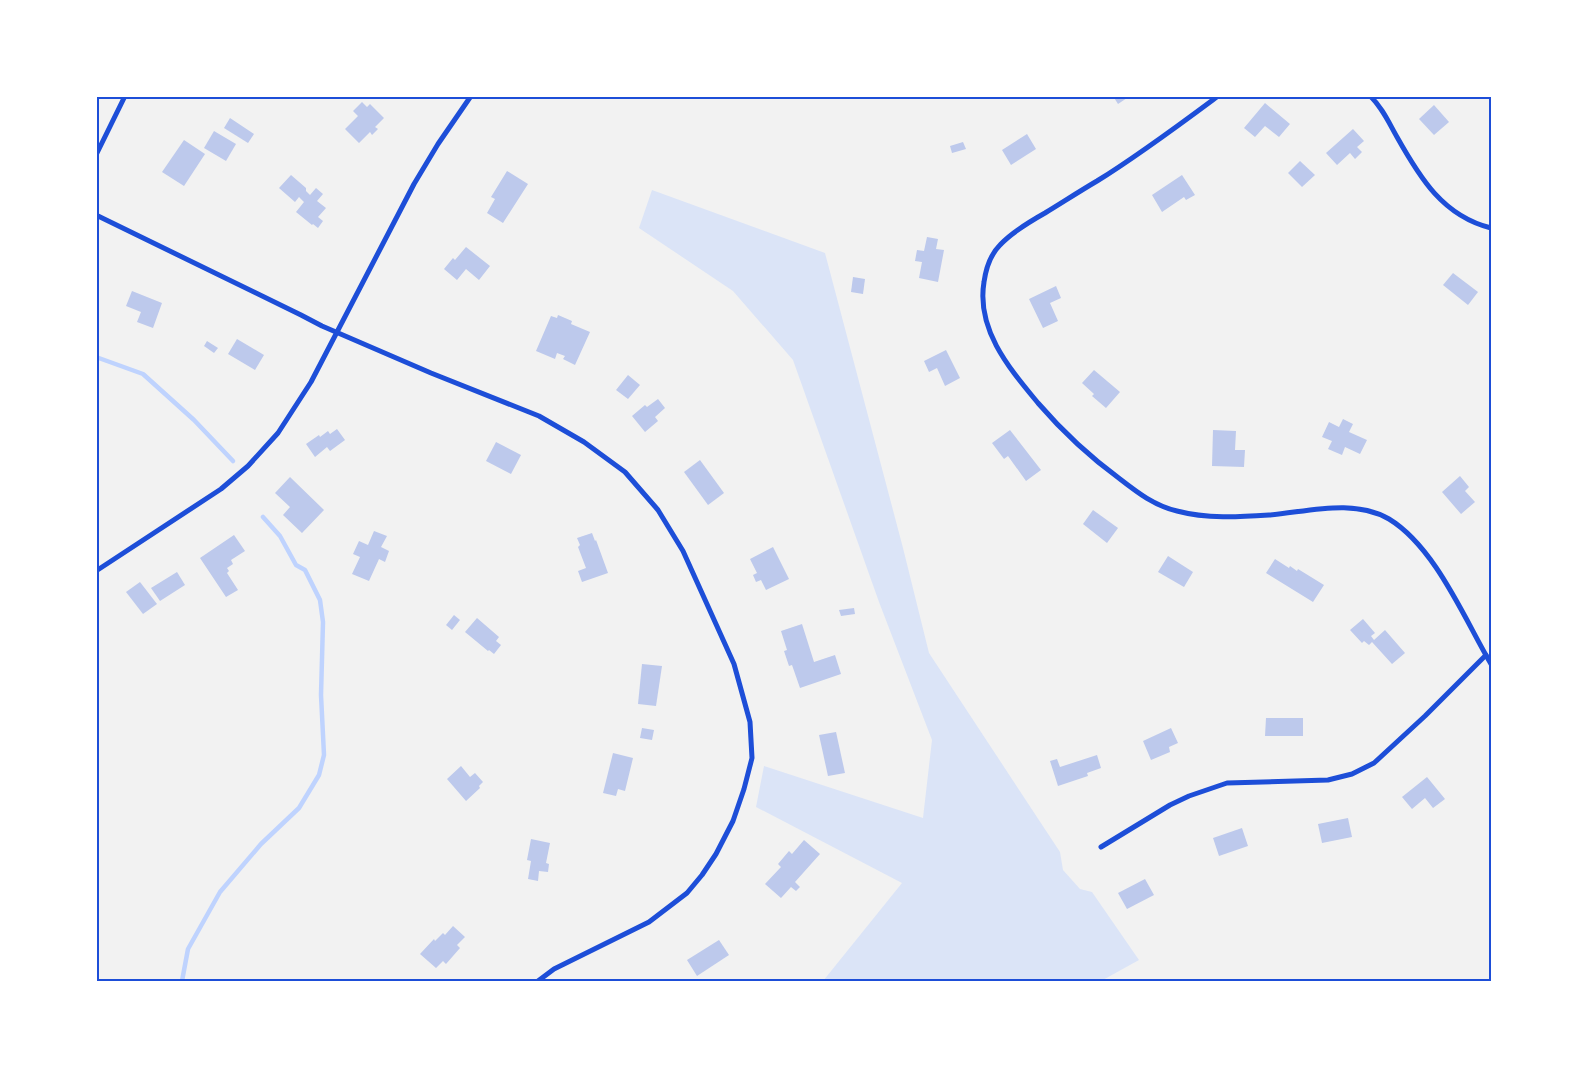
<svg xmlns="http://www.w3.org/2000/svg" width="1587" height="1077" font-family="Karla,sans-serif">
	<style>
		.green { fill: #dbe4f7 }
		.lines { fill: none; stroke-linecap: round; stroke-linejoin: round }
		.stream { stroke: #bfd3fe; stroke-width: 4.5 }
		.building { fill: #bdc9ec }
		.minor { stroke: #1d4ed8; stroke-width: 5 }
		.neatline { fill: none; stroke: #1d4ed8; stroke-width: 2 }
	</style>
	<rect width="100%" height="100%" fill="#f2f2f2"/>
	<!-- green -->
	<path class="green" d="M652,190L825,253L903,548L929,653L1060,852L1063,870L1080,889L1092,892L1139,960L1101,981H823L902,883L756,807L764,766L923,818L932,740L879,602L793,360L733,291L639,228Z"/>
	<g class="lines">
		<!-- stream -->
		<g class="stream">
			<path d="M96,357L143,374L194,420L233,461"/>
			<path d="M182,981L188,949L220,892L261,844L299,808L319,775L324,755L321,695L323,622L320,600L305,570L296,565L280,536L263,517"/>
		</g>
	</g>
	<!-- building -->
	<g class="building">
		<path d="M1113,96H1130L1118,104Z"/>
		<path d="M362,102L367,107L370,104L384,118L375,127L378,129L372,135L370,132L359,143L345,129L358,116L353,111Z"/>
		<path d="M1265,103L1290,124L1279,137L1265,126L1255,137L1244,128Z"/>
		<path d="M1434,105L1449,122L1434,135L1419,119Z"/>
		<path d="M230,118L254,134L248,143L224,128Z"/>
		<path d="M1353,129L1364,141L1357,147L1362,152L1355,159L1350,153L1337,165L1326,153Z"/>
		<path d="M214,131L236,144L226,161L204,148Z"/>
		<path d="M1027,134L1036,149L1011,165L1002,150Z"/>
		<path d="M184,140L205,154L184,186L162,172Z"/>
		<path d="M963,142L966,149L952,153L950,146Z"/>
		<path d="M1300,161L1315,175L1302,187L1288,173Z"/>
		<path d="M507,171L528,184L503,223L487,213L495,199L491,197Z"/>
		<path d="M291,175L306,188V191L310,195L316,188L323,194L317,201L326,208L318,217L323,221L318,228L313,224L312,225L296,212L304,202L299,197L295,202L279,188Z"/>
		<path d="M1182,175L1195,195L1186,200L1184,197L1162,212L1152,195Z"/>
		<path d="M927,237L938,239L936,249L944,250L938,282L919,278L922,262L915,261L917,250L924,251Z"/>
		<path d="M466,247L490,266L479,280L466,269L457,280L444,269L453,258L455,260Z"/>
		<path d="M1453,273L1478,292L1468,305L1443,285Z"/>
		<path d="M853,277L865,279L863,294L851,292Z"/>
		<path d="M1056,286L1061,298L1050,303L1058,321L1043,328L1029,299Z"/>
		<path d="M132,291L162,303L153,328L137,322L141,312L126,306Z"/>
		<path d="M558,315L572,321L571,324L590,332L575,365L563,359L565,356L557,353L555,359L536,351L551,316L557,318Z"/>
		<path d="M237,339L264,355L255,370L228,354Z"/>
		<path d="M207,341L218,348L214,353L204,346Z"/>
		<path d="M946,350L960,378L945,386L937,368L929,372L924,361Z"/>
		<path d="M1094,370L1120,392L1106,408L1092,396L1094,394L1082,383Z"/>
		<path d="M628,375L640,385L628,399L616,390Z"/>
		<path d="M658,399L665,408L655,417L658,421L645,432L632,416L645,405L647,407Z"/>
		<path d="M1343,419L1353,424L1349,432L1367,440L1360,454L1345,447L1342,455L1328,449L1332,441L1322,437L1329,422L1339,427Z"/>
		<path d="M337,429L345,440L330,451L327,447L315,457L306,444L319,435L320,437L328,431L330,434Z"/>
		<path d="M1010,430L1041,470L1026,481L1008,456L1004,459L992,443Z"/>
		<path d="M1213,430L1236,431L1235,450H1245L1244,467L1212,466Z"/>
		<path d="M496,442L521,455L511,474L486,461Z"/>
		<path d="M700,460L724,493L708,505L684,472Z"/>
		<path d="M1460,476L1469,487L1465,491L1475,502L1461,514L1442,492Z"/>
		<path d="M290,477L324,510L302,533L283,515L290,507L275,493Z"/>
		<path d="M1093,510L1118,528L1107,543L1083,524Z"/>
		<path d="M374,531L387,536L381,547L389,551L385,562L379,559L369,581L352,574L360,557L353,554L359,541L368,545Z"/>
		<path d="M592,533L595,541L596,540L608,573L582,582L578,571L586,568L578,547L580,545L577,538Z"/>
		<path d="M234,535L245,551L231,560L233,564L227,568L229,571L227,573L238,590L226,597L200,558Z"/>
		<path d="M773,547L789,579L766,590L761,580L756,582L753,575L757,573L750,559Z"/>
		<path d="M1168,556L1193,572L1184,587L1158,572Z"/>
		<path d="M1275,559L1289,568L1290,566L1297,571L1298,569L1324,585L1313,602L1266,573Z"/>
		<path d="M177,572L185,585L160,601L151,588Z"/>
		<path d="M140,582L157,604L143,614L126,592Z"/>
		<path d="M854,608L855,614L841,616L839,610Z"/>
		<path d="M454,615L460,620L452,630L446,625Z"/>
		<path d="M477,618L499,637L496,641L501,645L494,654L489,650L488,651L465,632Z"/>
		<path d="M1363,619L1375,633L1371,636L1374,640L1385,630L1405,653L1392,664L1372,642L1369,645L1364,641L1362,643L1350,630Z"/>
		<path d="M802,624L814,662L835,655L841,674L800,688L792,665L789,666L784,651L787,650L781,631Z"/>
		<path d="M642,664L662,666L656,706L638,704Z"/>
		<path d="M1266,718H1303V736H1265Z"/>
		<path d="M642,728L654,730L652,740L640,738Z"/>
		<path d="M1171,728L1178,743L1169,747L1170,752L1151,760L1143,741Z"/>
		<path d="M836,732L845,773L828,776L819,735Z"/>
		<path d="M613,753L633,758L625,791L618,789L616,796L603,793Z"/>
		<path d="M1097,755L1101,768L1087,773L1088,776L1058,786L1050,761L1057,759L1060,767Z"/>
		<path d="M461,766L470,777L475,773L483,782L479,786L480,788L466,801L447,779Z"/>
		<path d="M1427,777L1445,799L1433,808L1425,798L1412,809L1402,797Z"/>
		<path d="M1348,818L1352,837L1322,843L1318,824Z"/>
		<path d="M1242,828L1248,846L1219,856L1213,838Z"/>
		<path d="M531,839L550,843L546,863L549,864L548,872L539,871L538,881L528,879L531,861L527,860Z"/>
		<path d="M804,840L820,854L795,882L800,887L796,891L791,887L781,898L765,884L781,867L778,864L789,851L792,854Z"/>
		<path d="M1145,879L1154,895L1127,909L1118,893Z"/>
		<path d="M453,926L465,937L457,945L460,948L446,964L443,961L436,968L420,954L434,939L435,941L443,933L445,935Z"/>
		<path d="M719,940L729,955L697,976L687,960Z"/>
	</g>
	<g class="lines">
		<!-- minor -->
		<g class="minor">
			<path d="M1218,96C1179,125 1139,155 1097,181C1080,191 1063,202 1045,213C1029,222 1012,232 1000,245C990,255 986,268 984,282C976,330 1010,369 1038,403C1063,432 1090,457 1120,479C1138,493 1155,506 1177,511C1207,519 1239,517 1269,515C1307,512 1353,498 1389,519C1435,547 1464,618 1491,664"/>
			<path d="M1370,96C1382,107 1389,123 1397,137C1420,178 1443,216 1491,228"/>
			<path d="M96,155L125,96"/>
			<path d="M96,215L301,315L322,326L431,373L539,416L584,442L625,472L658,510L683,551L734,664L750,722L752,758L744,789L733,821L716,854L702,875L687,893L649,922L554,969L538,981"/>
			<path d="M96,571L221,489L248,466L278,433L311,382L414,184L438,144L471,96"/>
			<path d="M1101,847L1170,805L1189,796L1227,783L1328,780L1352,774L1374,763L1425,716L1486,655"/>
		</g>
	</g>
	<!-- border -->
	<rect width="1587" height="1077" fill="none" stroke="#ffffff" stroke-width="195"/>
	<rect x="98" y="98" width="1392" height="882" class="neatline"/>
</svg>
